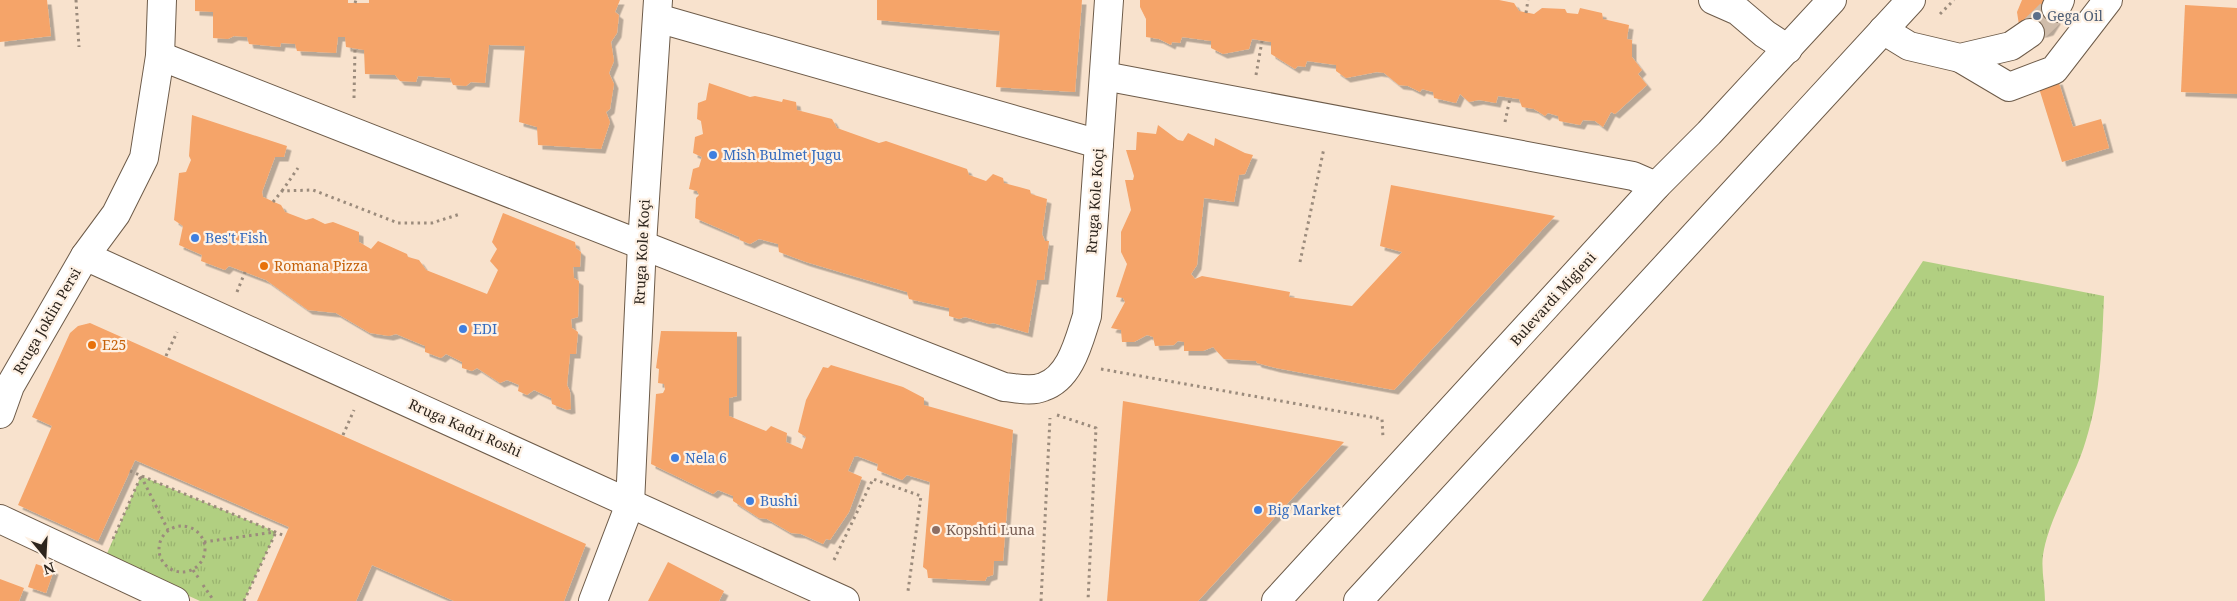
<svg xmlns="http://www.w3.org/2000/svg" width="2237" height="601" font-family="'Noto Serif',serif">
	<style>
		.grass { fill: url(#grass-tufts) }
		.building { fill: #f5a469; filter: url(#shadow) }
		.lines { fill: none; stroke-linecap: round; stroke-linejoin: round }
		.minor-tunnel { stroke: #cfbcaa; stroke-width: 28; stroke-dasharray: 28 14; stroke-linecap: butt }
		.minor-casing { stroke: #6d5b49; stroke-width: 30 }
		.major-casing { stroke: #6d5b49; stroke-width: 30 }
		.path { stroke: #9b8b7c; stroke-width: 3; stroke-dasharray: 2.5 4; stroke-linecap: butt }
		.minor { stroke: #fff; stroke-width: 28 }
		.major { stroke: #fff; stroke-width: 28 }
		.service-dot { fill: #5c6f8a; stroke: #fef1e4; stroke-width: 2 }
		.shop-dot { fill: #3f7fe0; stroke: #fef1e4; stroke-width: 2 }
		.food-dot { fill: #e8710a; stroke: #fef1e4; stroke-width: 2 }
		.education-dot { fill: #8d6e63; stroke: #fef1e4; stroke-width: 2 }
		.labels { text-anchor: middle; stroke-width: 4.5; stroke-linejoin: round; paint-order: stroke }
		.service-label { font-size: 14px; fill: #4e5e75; stroke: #fef1e4; text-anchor: start }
		.shop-label { font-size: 14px; fill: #366cbe; stroke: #fef1e4; text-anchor: start }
		.street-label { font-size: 14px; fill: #2d251d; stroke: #fef1e4 }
		.food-label { font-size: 14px; fill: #c56008; stroke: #fef1e4; text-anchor: start }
		.education-label { font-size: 14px; fill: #785e54; stroke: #fef1e4; text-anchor: start }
	</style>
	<defs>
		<pattern id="grass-tufts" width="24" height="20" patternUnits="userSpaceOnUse" patternTransform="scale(1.25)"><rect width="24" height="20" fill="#b1cf81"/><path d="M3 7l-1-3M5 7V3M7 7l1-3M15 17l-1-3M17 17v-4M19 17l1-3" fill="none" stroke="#99b26f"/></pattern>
		<filter id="shadow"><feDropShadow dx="4.5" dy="4.5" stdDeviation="0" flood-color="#0004"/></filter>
	</defs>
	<rect width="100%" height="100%" fill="#f8e2cd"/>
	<!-- grass -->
	<g class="grass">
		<path d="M1923,261L2104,296C2102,345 2101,393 2086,440C2075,478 2049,517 2043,555C2041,569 2045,586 2045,601H1702Z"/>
		<path d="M141,476L276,532L244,601H200L105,558Z"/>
	</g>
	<!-- building -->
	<g class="building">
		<path d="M0,0H47L51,36L0,42Z"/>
		<path d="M195,0H348V3H369V0H620L615,12L619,15L617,33L611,42L614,61L609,73L614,84L610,109L606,112L610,122L601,149L538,145L537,127L519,122L525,46L489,45L485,83L471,82L466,86L453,85L450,78L418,76L416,82L400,81L395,75L365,74L364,50L346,47L345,37H338L336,53L297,51L295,44L281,43L280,47L249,44L247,37L234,36L228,39L213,38V12L195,11Z"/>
		<path d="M877,0H1082L1075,92L996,87L1000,31L877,20Z"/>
		<path d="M1140,0H1499L1514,3L1519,11L1534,14L1542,8L1565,9L1567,13L1578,14L1580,8L1602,13L1603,19L1629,25L1627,39L1632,40V57L1642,70L1638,74L1647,85L1615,114L1611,112L1603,127L1595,121L1583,120L1580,125L1559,121L1558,116L1548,113L1545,116L1534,109L1522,107L1519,99L1498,96L1496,103L1479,100L1469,102L1460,94L1456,103L1434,98L1433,92L1422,89L1420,92L1408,86L1399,85L1384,73L1377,72L1346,78L1336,71V65L1307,61L1305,67L1298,66L1295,69L1271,54V42L1252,39L1249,49L1223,54L1211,48V41L1182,37L1180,43L1172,42L1171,45L1159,39L1146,37V19L1140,7Z"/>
		<path d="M2022,0H2051L2056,20L2049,31L2042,33L2019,25L2017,12Z"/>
		<path d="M2185,5L2237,8V94L2181,92Z"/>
		<path d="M2058,80L2073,127L2101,119L2109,148L2062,162L2038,85Z"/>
		<path d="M709,83L750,97L755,96L782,102L783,99L796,102L797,110L832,119L837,128L879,143L886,141L967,169L969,175L986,181L993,174L1003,178L1004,183L1030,190L1031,194L1047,199L1042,234L1045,241H1049L1044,280H1037L1028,333L993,323L989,324L965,317L959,319L949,316V308L909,299L907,292L806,262L779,252L778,244L759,239L750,244L740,240L739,237L695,218L696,198L699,195L697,191L689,189L693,169L699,167L702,157L693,153L695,137L703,134L701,121L697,119L698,103L706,100Z"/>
		<path d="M192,115L287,146L284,157H275L262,192L263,197L281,205L285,212L306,220L313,218L325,224L333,222L359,232V242L371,249L378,241L407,254L408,257L419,260L426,270L487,294L498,270L490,261L497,249L492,242L503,213L575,242L576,248L581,252L580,267H573L574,278L579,281L578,317L571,319L572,328L578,332L576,354H570L567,385L570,391L571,409L567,410L552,404L551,398L534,390L527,395L518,391L519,385L507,380L500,383L477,368L472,371L462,368V362L446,354L441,358L425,352V346L396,334L389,336L370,333L336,313L308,310L266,280L229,266L225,270L201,261L202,255L179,245L183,226L174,220L179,173L186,172L191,160L189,156Z"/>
		<path d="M1158,125L1178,140L1183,141L1188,133L1214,146L1215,138L1245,153L1253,155L1245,174L1239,175L1234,202L1204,198L1197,265L1191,274L1195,279L1202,276L1290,292L1289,297L1352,306L1402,252L1380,246L1391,185L1555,216L1394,390L1276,368L1257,363L1256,361L1224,359L1213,347L1203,351H1184V342L1178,341L1174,345L1155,346L1153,337L1147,335L1134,342H1122L1121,330L1111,328L1125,302L1123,298L1116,297L1127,264L1121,252V232L1131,210L1125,180H1133L1134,176L1126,150H1136L1137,132L1156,134Z"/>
		<path d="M90,323L586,544L564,601H454L372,565L356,601H257L289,527L135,460L98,541L18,505L52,426L32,417L70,333L78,326Z"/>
		<path d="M661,331L737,332V396L729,398V416L766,431L771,426L787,433L786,442L802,449L806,437L798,432L806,400L823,367L828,368L831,365L903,387L924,398V405L1013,430L1003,561H994L993,575L987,577L985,581L928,578L927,570L923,567L930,482L907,475L902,480L877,470L878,464L857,456L854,457L848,471L862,477L849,512L830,540L826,539L823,544L801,534L791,533L767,519L759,518L733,501V496L718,490L713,494L651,464L656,394L663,393L665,389L664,384L658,383L659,369L656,368Z"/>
		<path d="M1123,401L1344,442L1198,601H1107Z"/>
		<path d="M668,562L724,591L719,601H648Z"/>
		<path d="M36,564L54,570L46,593L28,587Z"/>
		<path d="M0,579L24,588L19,601H0Z"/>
	</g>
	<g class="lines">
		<!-- minor-tunnel -->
		<path class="minor-tunnel" d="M2030,33L2056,8"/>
		<defs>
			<g id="minor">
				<path d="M1713,0L1738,11L1765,34L1788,49"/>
				<path d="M2056,8L2060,0"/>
				<path d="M657,18L1099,144"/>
				<path d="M1883,30L1909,46L1960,58L2011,46L2030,33"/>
				<path d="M160,56L1004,387C1017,388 1031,392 1043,387C1071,378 1079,340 1087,316L1109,0"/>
				<path d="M1960,58L2009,87L2054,70L2108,0"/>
				<path d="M1104,76L1633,176L1656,186"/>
				<path d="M85,256L845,601"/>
				<path d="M0,414L10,386L85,256L116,214L144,158L160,56L162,0"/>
				<path d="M0,519L175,601"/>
				<path d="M593,601L630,504L642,244L658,0"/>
			</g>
			<g id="major">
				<path d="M1276,601L1656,186L1709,133L1832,0"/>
				<path d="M1358,601L1911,0"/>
			</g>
		</defs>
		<!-- minor casing -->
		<use href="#minor" class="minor-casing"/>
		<!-- major casing -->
		<use href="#major" class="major-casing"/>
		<!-- path -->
		<g class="path">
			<path d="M76,0L79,47"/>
			<path d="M355,3L356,0"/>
			<path d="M1526,13L1528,0"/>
			<path d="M1940,14L1954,0"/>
			<path d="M1256,75L1262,41"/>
			<path d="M354,98L355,49"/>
			<path d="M1505,122L1510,98"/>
			<path d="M282,191L298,168"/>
			<path d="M273,202L282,191L313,190L398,223H432L460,214"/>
			<path d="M1300,262L1324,148"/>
			<path d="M237,292L245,272"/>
			<path d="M166,356L177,332"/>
			<path d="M1101,369L1382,419L1383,438"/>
			<path d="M1057,415L1096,428L1088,601"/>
			<path d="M343,435L354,410"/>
			<path d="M130,471L285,536"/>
			<path d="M141,476L168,530"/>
			<circle cx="182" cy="549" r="23"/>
			<path d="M113,539L141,476"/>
			<path d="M204,542L275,532"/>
			<path d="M834,560L873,479L921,496L908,591"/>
			<path d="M193,570L200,580"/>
			<path d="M203,585L214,601"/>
			<path d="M244,601L276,532"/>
			<path d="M1041,601L1050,418"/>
		</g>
		<!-- minor -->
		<use href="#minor" class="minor"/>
		<!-- major -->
		<use href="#major" class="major"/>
	</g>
	<!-- markers -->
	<circle class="service-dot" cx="2037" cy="16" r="5"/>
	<g class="shop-dot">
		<circle cx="713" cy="155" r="5"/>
		<circle cx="195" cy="238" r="5"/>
		<circle cx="463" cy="329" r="5"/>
		<circle cx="675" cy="458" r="5"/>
		<circle cx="750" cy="501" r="5"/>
		<circle cx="1258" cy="510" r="5"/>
	</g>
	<g class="food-dot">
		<circle cx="264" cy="266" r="5"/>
		<circle cx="92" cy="345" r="5"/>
	</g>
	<circle class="education-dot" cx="936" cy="530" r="5"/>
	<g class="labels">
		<!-- service labels -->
		<g class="service-label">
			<text x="2047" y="21">Gega Oil</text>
		</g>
		<!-- shop labels -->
		<g class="shop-label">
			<text x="723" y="160">Mish Bulmet Jugu</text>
			<text x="205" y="243">Bes't Fish</text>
			<text x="473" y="334">EDI</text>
			<text x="685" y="463">Nela 6</text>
			<text x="760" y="506">Bushi</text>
			<text x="1268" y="515">Big Market</text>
		</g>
		<!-- street labels -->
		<g class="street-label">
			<text transform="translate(1095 201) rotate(-86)" y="5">Rruga Kole Koçi</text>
			<text transform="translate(642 252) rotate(-87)" y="5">Rruga Kole Koçi</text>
			<text transform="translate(1553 299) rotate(-48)" y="5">Bulevardi Migjeni</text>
			<text transform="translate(47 321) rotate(-60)" y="5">Rruga Joklin Persi</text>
			<text transform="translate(465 428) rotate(24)" y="5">Rruga Kadri Roshi</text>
		</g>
		<!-- food labels -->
		<g class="food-label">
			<text x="274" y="271">Romana Pizza</text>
			<text x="102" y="350">E25</text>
		</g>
		<!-- education labels -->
		<g class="education-label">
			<text x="946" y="535">Kopshti Luna</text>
		</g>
	</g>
	<!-- north arrow -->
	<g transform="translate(45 556) rotate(162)" stroke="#fef1e4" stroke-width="4" paint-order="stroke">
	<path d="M0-4L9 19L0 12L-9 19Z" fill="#2d251d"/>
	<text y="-8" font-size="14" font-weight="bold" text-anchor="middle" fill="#2d251d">N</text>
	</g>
</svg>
